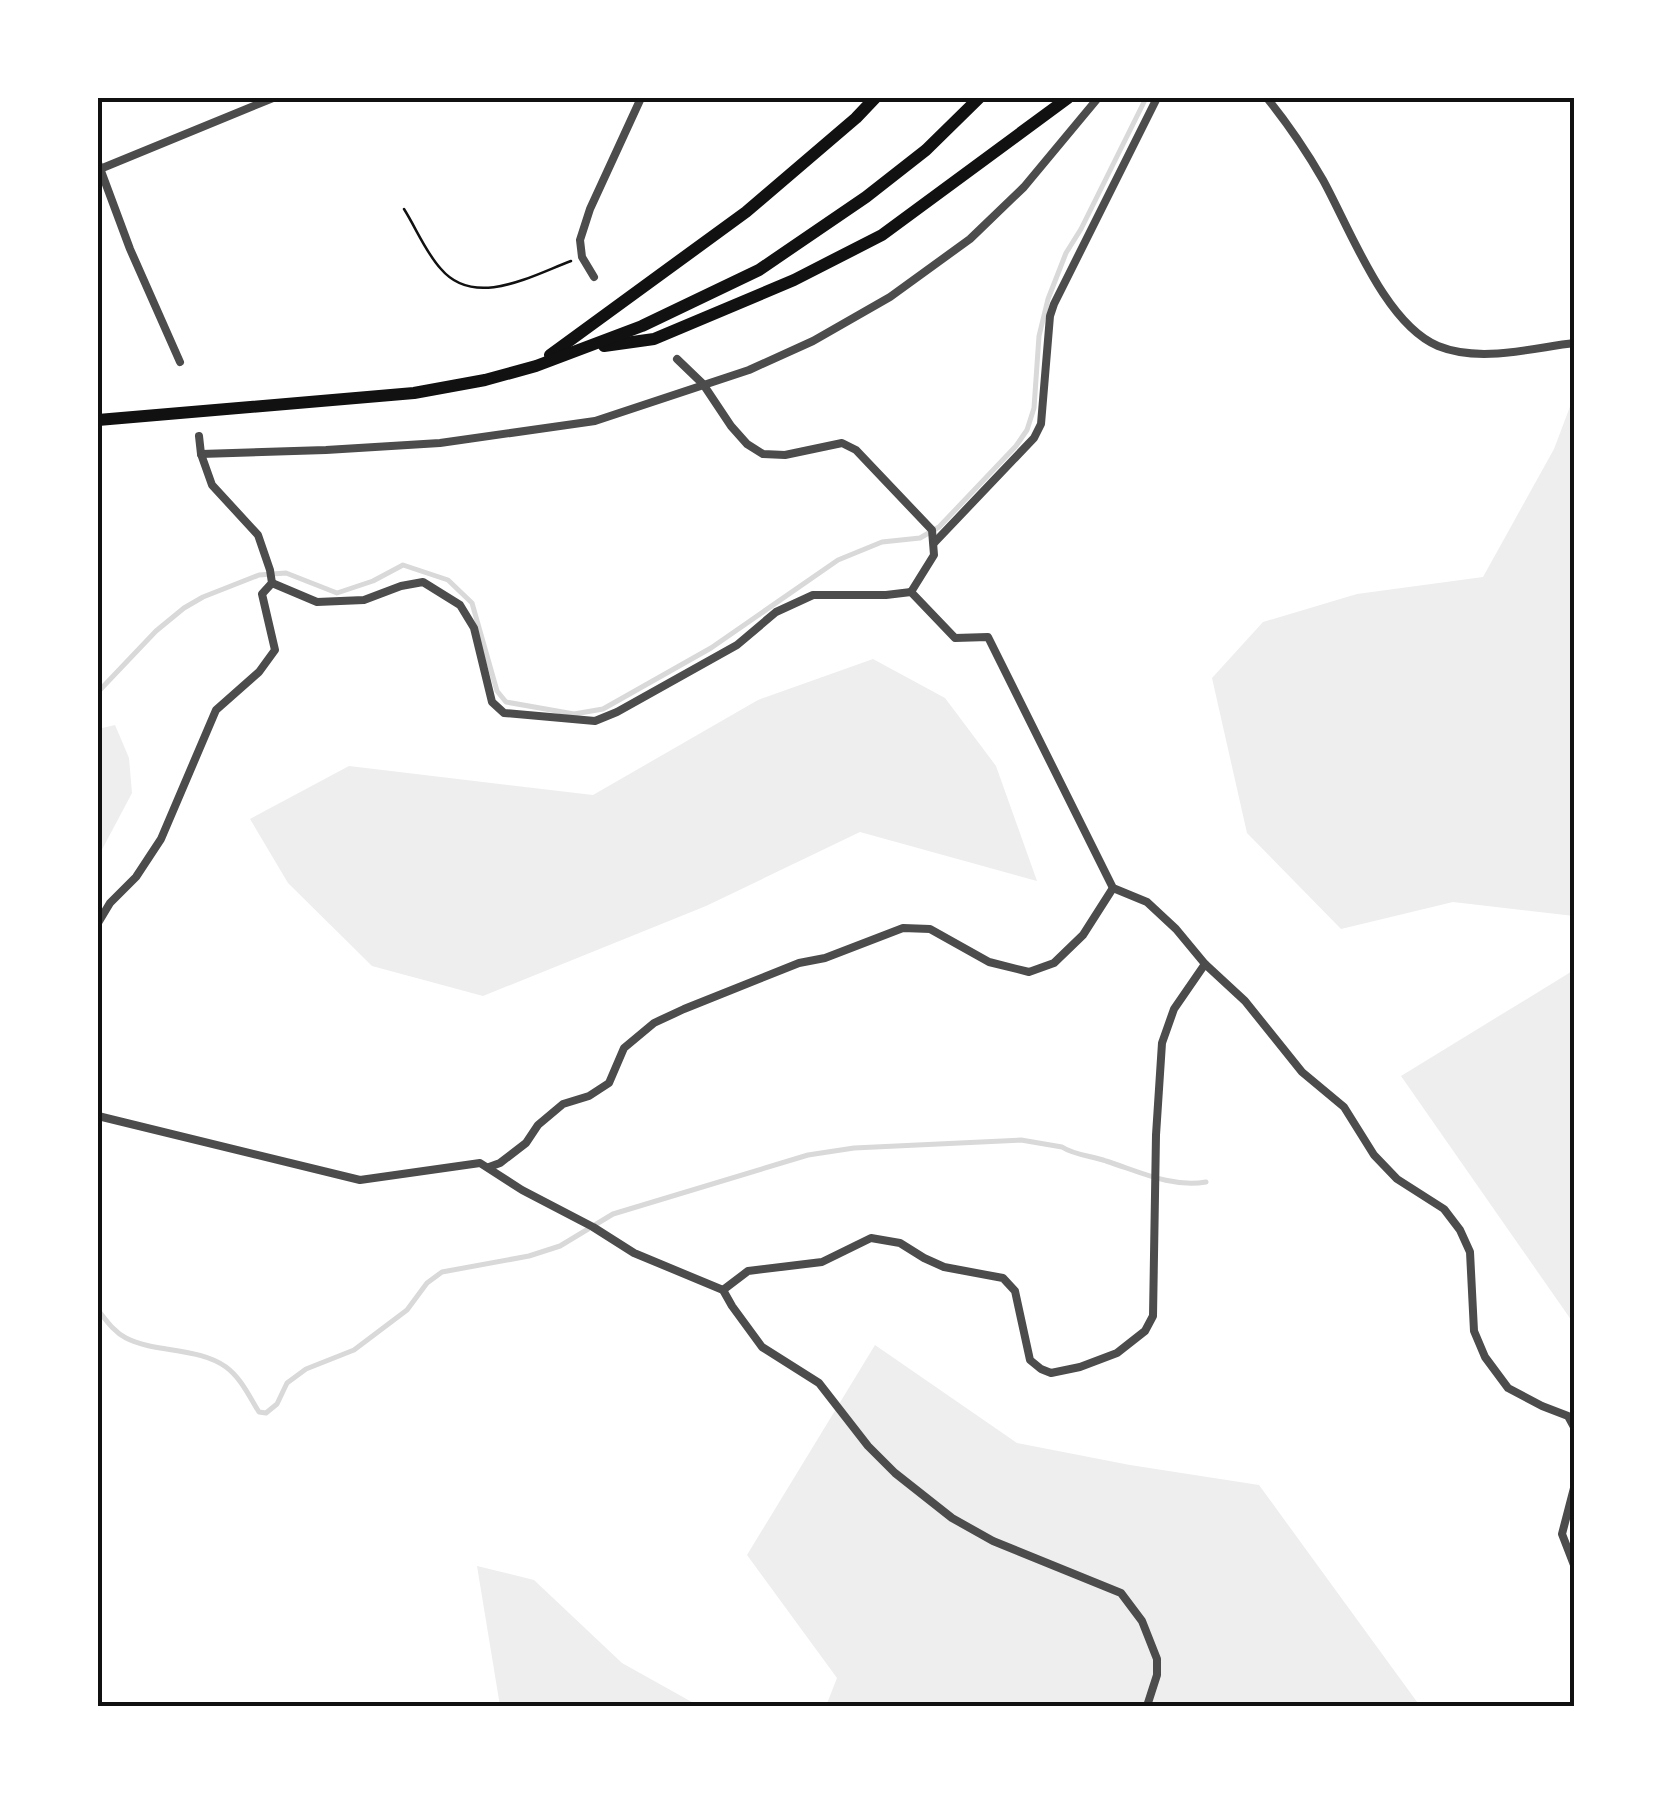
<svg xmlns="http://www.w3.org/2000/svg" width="1672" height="1804" font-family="Overpass,sans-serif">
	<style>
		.green { fill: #eee }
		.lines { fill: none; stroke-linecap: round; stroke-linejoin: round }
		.stream { stroke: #d9d9d9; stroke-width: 5 }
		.path { stroke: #111; stroke-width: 2.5 }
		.minor { stroke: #4c4c4c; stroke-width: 8 }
		.trunk { stroke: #111; stroke-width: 12 }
		.neatline { fill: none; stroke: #111; stroke-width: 4 }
	</style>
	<rect width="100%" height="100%" fill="#fff"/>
	<!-- green -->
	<g class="green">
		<path d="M1574,396V916L1453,902L1341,929L1247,833L1212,678L1263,622L1357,594L1483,577L1554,449Z"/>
		<path d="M873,659L945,698L996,766L1037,881L860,832L706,906L483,996L372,966L288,883L250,819L349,766L593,795L758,700Z"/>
		<path d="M115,725L129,758L132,793L98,857V729Z"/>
		<path d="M1574,970V1324L1401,1076Z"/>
		<path d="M875,1345L1017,1443L1130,1465L1259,1485L1420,1706H826L837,1678L747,1555Z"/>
		<path d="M477,1566L534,1580L622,1663L699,1706H500Z"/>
	</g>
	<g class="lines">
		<!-- stream -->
		<g class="stream">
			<path d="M98,692L156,631L184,608L203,597L259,575L286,573L337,593L373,581L403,565L448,580L472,603L497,691L506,702L574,714L603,709L711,648L838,560L882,542L920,538L939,527L1016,446L1027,430L1034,408L1039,336L1048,299L1066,253L1081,229L1146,98"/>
			<path d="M98,1310C106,1320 114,1332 126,1338C155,1353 198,1347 226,1367C241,1378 249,1396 259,1412L266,1413L277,1404L287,1383L306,1369L354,1350L407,1310L427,1283L442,1272L529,1256L560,1246L613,1214L808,1155L854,1148L1021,1140L1062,1147C1074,1155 1092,1156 1106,1161C1138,1171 1171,1188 1206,1182"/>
		</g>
		<!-- path -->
		<path class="path" d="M404,209C416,228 426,253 441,269C475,309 533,275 571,261"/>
		<!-- minor -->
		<g class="minor">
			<path d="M1267,98C1287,123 1307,152 1323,180C1350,229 1385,324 1438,346C1480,363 1532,348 1574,343"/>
			<path d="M98,163L130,249L180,362"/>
			<path d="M100,169L273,98"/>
			<path d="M594,277L582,257L580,240L590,209L641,98"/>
			<path d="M677,359L703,384L731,426L747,444L763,454L785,455L842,443L856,450L932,530L934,555L911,592"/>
			<path d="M201,454L326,450L440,443L595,421L749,370L813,341L890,297L970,239L1024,187L1098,98"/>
			<path d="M934,543L1034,438L1041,424L1050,316L1054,304L1157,98"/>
			<path d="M272,583L317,602L364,600L401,586L423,582L460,605L474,628L492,702L504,713L595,721L617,712L737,645L776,612L813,595H886L911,592"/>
			<path d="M911,592L955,638L988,637L1113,888L1147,902L1176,929L1205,964L1245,1001L1302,1072L1344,1107L1374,1155L1397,1179L1444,1209L1460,1230L1470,1252L1474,1331L1485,1357L1508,1388L1542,1406L1568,1416L1574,1427"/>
			<path d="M98,923L110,903L136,877L161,839L216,710L259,672L275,650L262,594L272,583L270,570L258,535L212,485L201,454L199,436"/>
			<path d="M98,1116L360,1180L480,1163L522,1190L593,1227L634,1253L723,1290L732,1306L762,1347L819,1383L868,1446L895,1473L952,1518L993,1541L1121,1593L1142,1621L1157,1659V1675L1147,1706"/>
			<path d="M489,1167L500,1163L526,1143L538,1125L563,1104L589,1096L609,1083L624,1048L654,1023L684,1009L799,963L825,958L903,928L930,929L989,962L1029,972L1054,963L1083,935L1113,888"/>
			<path d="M723,1290L748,1271L822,1262L871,1238L900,1243L924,1258L944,1267L1003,1278L1015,1291L1030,1360L1041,1369L1051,1373L1080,1367L1117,1353L1145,1331L1153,1316L1156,1135L1162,1043L1174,1009L1205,964"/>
			<path d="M1574,1488L1562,1534L1574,1565"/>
		</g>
		<!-- trunk -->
		<g class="trunk">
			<path d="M604,346L654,339L794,280L882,235L1068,98"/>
			<path d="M550,355L746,212L856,118L875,98"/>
			<path d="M98,420L414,393L485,380L536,366L642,326L759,270L866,197L926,150L979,98"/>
		</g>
	</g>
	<!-- border -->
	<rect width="1672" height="1804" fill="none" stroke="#ffffff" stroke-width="200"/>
	<rect x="100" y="100" width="1472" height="1604" class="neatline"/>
</svg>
